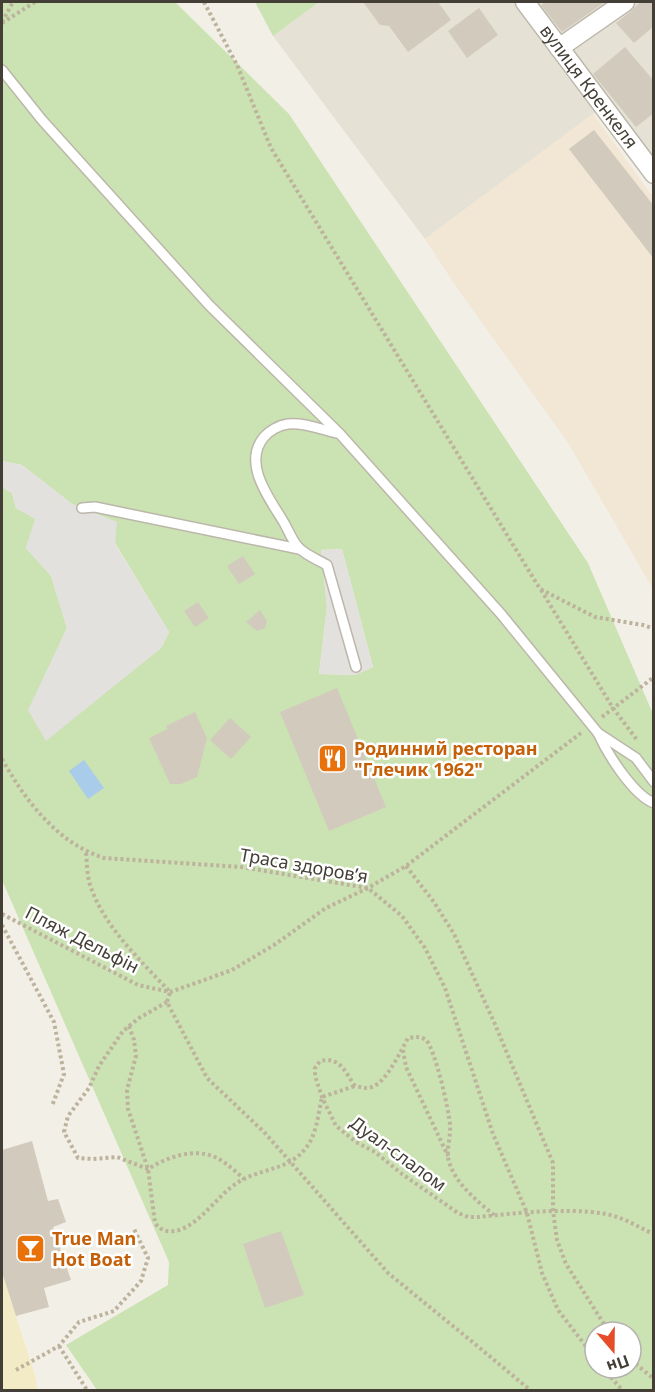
<svg xmlns="http://www.w3.org/2000/svg" width="655" height="1392" font-family="'Noto Sans',sans-serif">
	<style>
		.residential { fill: #e5e1d5 }
		.commercial { fill: #f2e6d4 }
		.green { fill: #cbe2b3; fill-rule: evenodd }
		.sand { fill: #f3ebc6 }
		.parking { fill: #e3e1de }
		.water { fill: #a8cce9 }
		.building { fill: #d2cbbd }
		.lines { fill: none; stroke-linecap: round; stroke-linejoin: round }
		.service-casing { stroke: #bcb7aa; stroke-width: 12 }
		.minor-casing { stroke: #bcb7aa; stroke-width: 21 }
		.path { stroke: #bdb39d; stroke-width: 4; stroke-dasharray: 3 3; stroke-linecap: butt }
		.service { stroke: #fff; stroke-width: 9 }
		.minor { stroke: #fff; stroke-width: 18 }
		.labels { text-anchor: middle; stroke-width: 5; stroke-linejoin: round; paint-order: stroke }
		.street-label { font-size: 18px; fill: #443f36; stroke: #fff }
		.food-label { font-size: 18px; font-weight: bold; fill: #c56008; stroke: #fff; text-anchor: start }
	</style>
	<rect width="100%" height="100%" fill="#f2efe7"/>
	<!-- residential -->
	<path class="residential" d="M319,2H653V163L609,102L425,239L273,36Z"/>
	<!-- commercial -->
	<path class="commercial" d="M593,114L653,197V589L567,441L457,288L425,239Z"/>
	<!-- green -->
	<g class="green">
		<path d="M2,2H175L289,114L588,563L653,714V1390H97L66,1345L168,1285L169,1262L2,880V487L12,493L16,508L36,519L26,548L51,576L67,628L29,710L46,740L161,648L169,632L115,543L116,522L72,504L22,465L2,461ZM342,549L373,667L355,675L319,674L327,607L321,550ZM595,1332H631V1368H595Z"/>
		<path d="M255,2H319L273,36Z"/>
	</g>
	<!-- sand -->
	<path class="sand" d="M2,1272L36,1379L37,1390H2Z"/>
	<!-- parking -->
	<g class="parking">
		<path d="M2,461L22,465L72,504L117,522L115,544L169,632L161,648L46,741L28,710L67,628L51,576L26,548L35,519L16,508L12,493L2,487Z"/>
		<path d="M342,549L373,667L355,675L319,674L327,607L321,550Z"/>
	</g>
	<!-- water -->
	<path class="water" d="M84,760L104,788L88,799L69,771Z"/>
	<!-- building -->
	<g class="building">
		<path d="M363,2H438L451,20L408,52L389,26L380,25Z"/>
		<path d="M546,2H605L562,32L541,5Z"/>
		<path d="M640,2H654V26L634,43L616,23L631,11Z"/>
		<path d="M479,8L498,35L467,58L448,31Z"/>
		<path d="M625,47L654,81V113L636,127L593,74Z"/>
		<path d="M594,130L654,206V259L569,149Z"/>
		<path d="M243,556L255,574L239,584L227,566Z"/>
		<path d="M198,602L209,618L195,627L184,611Z"/>
		<path d="M260,610L267,621L265,628L257,631L246,622Z"/>
		<path d="M337,688L386,807L329,831L280,712Z"/>
		<path d="M195,712L207,738L197,777L181,784H170L149,738L168,729L166,726Z"/>
		<path d="M230,718L251,737L231,759L210,740Z"/>
		<path d="M32,1141L48,1201L58,1199L66,1222L53,1227L71,1280L44,1288L49,1307L16,1316L2,1272V1150Z"/>
		<path d="M281,1231L304,1295L265,1308L243,1244Z"/>
	</g>
	<g class="lines">
		<defs>
			<g id="service">
				<path d="M2,70L42,120L209,305L340,434L501,614L598,733C607,753 633,795 654,803"/>
				<path d="M337,433C322,430 304,422 288,424C279,425 269,431 264,437C242,463 269,498 283,521C288,529 292,541 299,548C306,555 318,560 327,565L356,667"/>
				<path d="M82,508L95,507L299,549"/>
				<path d="M598,733L636,758L654,782"/>
			</g>
			<g id="minor">
				<path id="s1" d="M525,2L654,174"/>
				<path d="M559,48L625,2"/>
			</g>
		</defs>
		<!-- service casing -->
		<use href="#service" class="service-casing"/>
		<!-- minor casing -->
		<use href="#minor" class="minor-casing"/>
		<!-- path -->
		<g class="path">
			<path d="M204,2L237,65L271,148L540,589L595,617L643,625L654,629"/>
			<path d="M2,22L13,2"/>
			<path d="M2,23L35,2"/>
			<path d="M541,590L613,708L637,740"/>
			<path d="M602,717L654,677"/>
			<path d="M2,759C25,800 57,843 104,858L241,867L368,888L402,916L425,948L445,988L493,1134L527,1213L542,1273L558,1310L595,1358"/>
			<path d="M86,853C87,863 87,875 90,885C104,927 141,961 170,992L167,1002L207,1078L265,1133L388,1273L475,1344L530,1390"/>
			<path d="M406,866L434,902L454,934L494,1022L553,1163V1211L557,1240L566,1264L609,1332"/>
			<path d="M2,914L138,985L170,992L232,970L274,945L326,908L368,888L406,866L581,733"/>
			<path d="M2,925L54,1022L64,1074L52,1106"/>
			<path d="M167,1002L139,1018L123,1031L99,1066L89,1088L68,1116L64,1132L78,1158L93,1159L117,1157L148,1169C167,1157 195,1147 217,1158C227,1163 236,1172 244,1179"/>
			<path d="M129,1026L134,1040L136,1056L127,1090L128,1109L148,1169L155,1223C161,1231 169,1233 179,1230C205,1221 219,1191 244,1179C266,1168 289,1169 305,1149C317,1135 318,1114 322,1097L355,1086"/>
			<path d="M403,1050L406,1067L448,1156"/>
			<path d="M494,1215C477,1201 452,1181 448,1157C447,1147 451,1135 450,1125C449,1110 435,1049 426,1040C420,1036 415,1037 408,1038C401,1051 387,1080 374,1086C367,1090 362,1087 355,1086C345,1072 340,1056 320,1061L315,1068V1076L322,1097L336,1126L356,1142L375,1152L402,1174L458,1213L468,1217H479C516,1213 586,1205 620,1218C631,1222 642,1229 654,1234"/>
			<path d="M59,1346L87,1390"/>
			<path d="M631,1360L654,1379"/>
			<path d="M603,1368L622,1390"/>
			<path d="M16,1370L59,1346L79,1322L114,1311L141,1281L148,1258L134,1229"/>
		</g>
		<!-- service -->
		<use href="#service" class="service"/>
		<!-- minor -->
		<use href="#minor" class="minor"/>
	</g>
	<!-- icons -->
	<defs>
		<symbol id="restaurant-square" viewBox="-11 -11 22 22"><rect x="-9" y="-9" width="18" height="18" rx="4" fill="#e8710a" stroke="#fff"/><path d="M-5-6h1v4h1v-4h1v4h1v-4h1v5L-1.5 .5V6h-2V.5L-5-1ZM5-6V6H3V1.5H1.5Q1.5-4 5-6Z" fill="#fff"/></symbol>
		<symbol id="bar-square" viewBox="-11 -11 22 22"><rect x="-9" y="-9" width="18" height="18" rx="4" fill="#e8710a" stroke="#fff"/><path d="M-6-5H6L.8 .8V4.5H3.5V6h-7V4.5H-.8V.8Z" fill="#fff"/></symbol>
	</defs>
	<g fill-rule="evenodd">
		<use href="#restaurant-square" x="316" y="742" width="33" height="33"/>
		<use href="#bar-square" x="14" y="1232" width="33" height="33"/>
	</g>
	<g class="labels">
		<!-- street labels -->
		<g class="street-label">
			<text dy="6" stroke="none"><textPath href="#s1" startOffset="106">вулиця Кренкеля</textPath></text>
			<text transform="translate(304 866) rotate(10)" y="6">Траса здоров’я</text>
			<text transform="translate(82 940) rotate(27)" y="6">Пляж Дельфін</text>
			<text transform="translate(398 1154) rotate(36)" y="6">Дуал-слалом</text>
		</g>
		<!-- food labels -->
		<g class="food-label">
			<text x="354" y="755">Родинний ресторан<tspan x="354" dy="21">"Глечик 1962"</tspan></text>
			<text x="52" y="1245">True Man<tspan x="52" dy="21">Hot Boat</tspan></text>
		</g>
	</g>
	<!-- border -->
	<rect width="655" height="1392" fill="none" stroke="#443f36" stroke-width="6"/>
	<!-- north arrow -->
	<g transform="translate(613 1350) rotate(160)"><circle r="28" fill="#ffffff" stroke="#b4b2af" stroke-width="1.5"/>
	<path d="M0-4.5L10 22L0 15L-10 22Z" fill="#e64d29"/>
	<text y="-9" font-size="16" font-weight="bold" text-anchor="middle" fill="#443f36">Пн</text>
	</g>
</svg>
